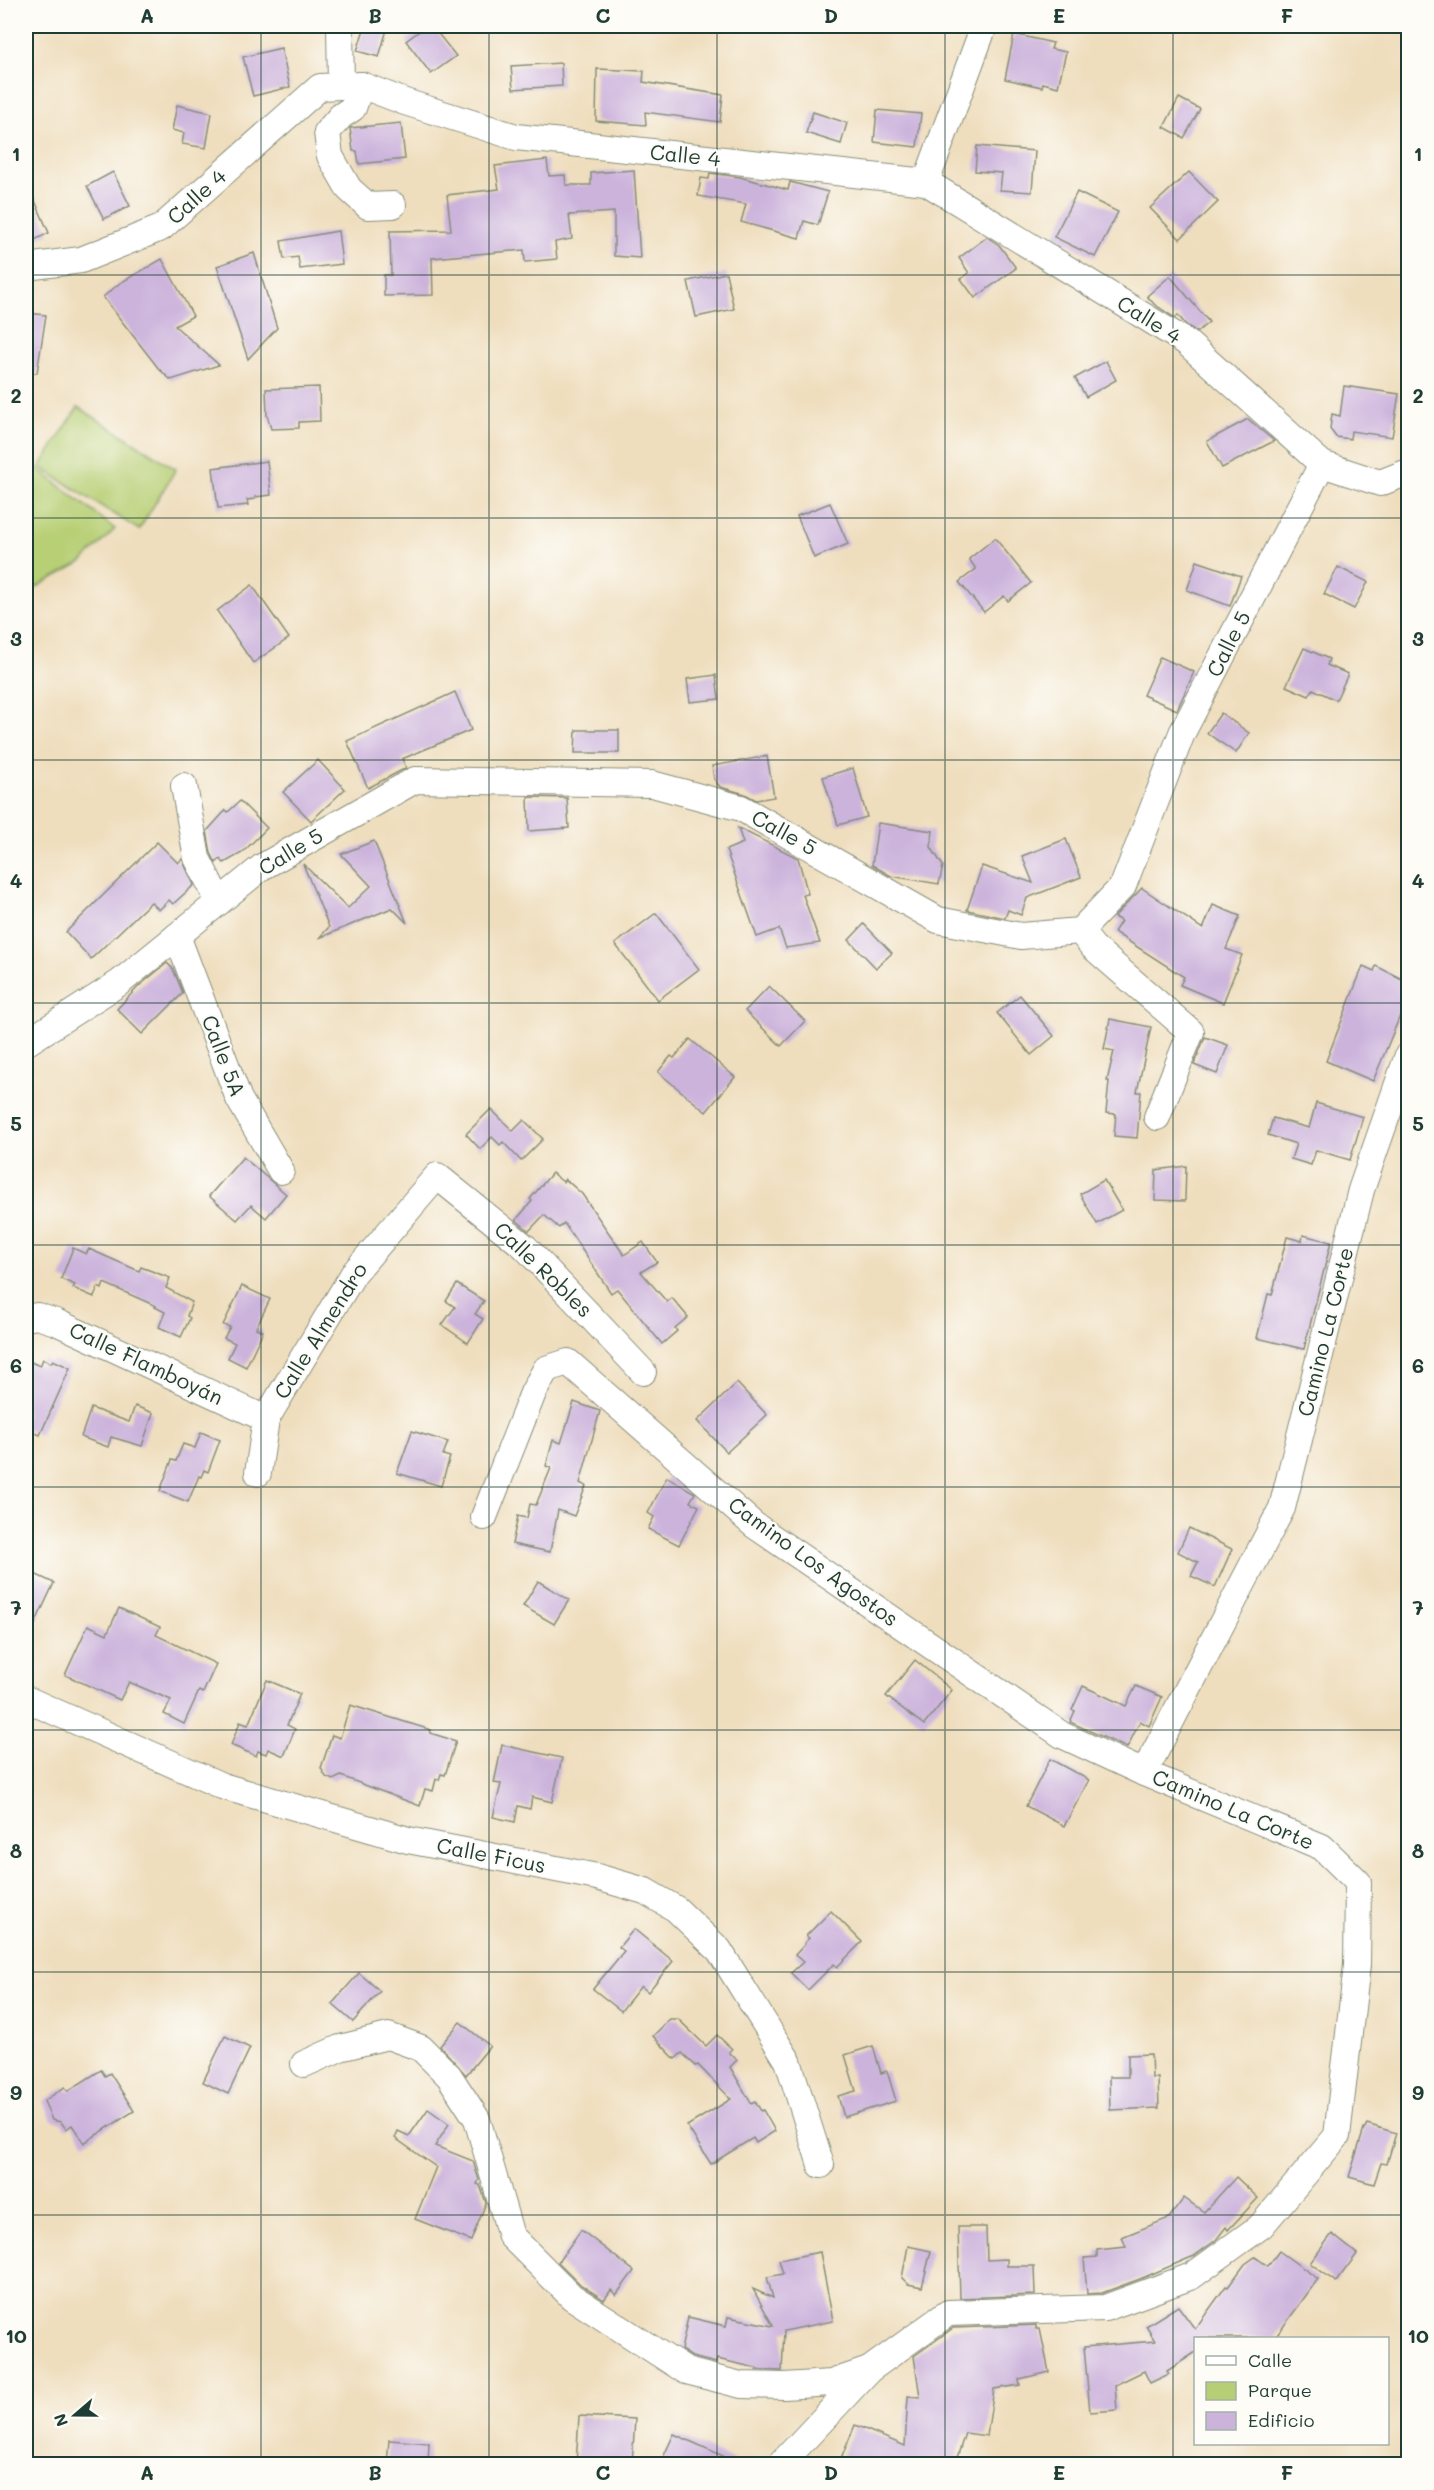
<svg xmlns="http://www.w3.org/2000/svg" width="1434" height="2490" font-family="Mali,sans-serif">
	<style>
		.green { fill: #b7cf74; stroke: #6b8654; stroke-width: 1.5 }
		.building { fill: #ccb3dc }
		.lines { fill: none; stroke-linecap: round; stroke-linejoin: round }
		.minor-casing { stroke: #878e79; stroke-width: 28 }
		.minor { stroke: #fff; stroke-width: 26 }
		.grid { fill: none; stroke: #1f3d34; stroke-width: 1.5; stroke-opacity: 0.55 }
		.labels { text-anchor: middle; stroke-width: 4.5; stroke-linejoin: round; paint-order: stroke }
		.street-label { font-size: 21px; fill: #1f3d34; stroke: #fdfcf7 }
		.neatline { fill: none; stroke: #1f3d34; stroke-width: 2 }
		.grid-label { font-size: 20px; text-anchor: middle; font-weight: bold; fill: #1f3d34 }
	</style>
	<rect width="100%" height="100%" fill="#fdfcf7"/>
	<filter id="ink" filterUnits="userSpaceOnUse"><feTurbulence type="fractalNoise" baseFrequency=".0167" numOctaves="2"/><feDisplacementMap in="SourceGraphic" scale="12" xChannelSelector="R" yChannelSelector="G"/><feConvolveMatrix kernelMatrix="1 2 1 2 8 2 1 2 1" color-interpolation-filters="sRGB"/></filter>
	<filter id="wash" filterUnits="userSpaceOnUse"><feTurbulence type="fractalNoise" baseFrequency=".008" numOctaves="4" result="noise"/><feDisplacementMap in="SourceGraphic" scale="24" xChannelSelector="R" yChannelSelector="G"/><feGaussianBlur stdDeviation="1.35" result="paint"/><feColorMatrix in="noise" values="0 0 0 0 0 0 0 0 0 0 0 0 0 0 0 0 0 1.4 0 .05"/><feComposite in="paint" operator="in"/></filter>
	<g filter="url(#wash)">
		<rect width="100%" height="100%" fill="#efdebe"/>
		<!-- green -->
		<g class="green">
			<path d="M78,407L176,469L139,530L40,467Z"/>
			<path d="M26,459L115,529L82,562L26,593Z"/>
		</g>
		<g id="blocks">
			<!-- building -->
			<g class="building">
				<path d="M365,26H388L379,57L357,51Z"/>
				<path d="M426,26H432L456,56L431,74L406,41Z"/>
				<path d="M1014,34L1053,43L1051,49L1066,52L1058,87L1043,83L1042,87L1005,79Z"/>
				<path d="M281,48L290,87L253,96L243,57Z"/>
				<path d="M561,63L562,86L513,89L511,66Z"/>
				<path d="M597,69L644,71L643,82L723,95L720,122L645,112L646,125L596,121Z"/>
				<path d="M1179,98L1200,109L1184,138L1164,127Z"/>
				<path d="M177,105L212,113L206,148L182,144L184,133L172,130Z"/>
				<path d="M877,110L921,114L917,147L874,142Z"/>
				<path d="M813,112L847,123L841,144L806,133Z"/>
				<path d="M401,123L405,159L359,164L357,151H353L350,128Z"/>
				<path d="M977,146L1035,151L1032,192L1000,190L1002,173L975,171Z"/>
				<path d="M547,160L549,176L565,175L566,185H591V173L634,170L640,258L614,256V212L569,215L572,239L555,242L557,259L525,262L524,250L432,258L433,295L384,296V275H391L390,231L451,230L447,195L499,189L495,166Z"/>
				<path d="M113,172L130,206L104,219L87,186Z"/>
				<path d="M1189,172L1218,202L1180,239L1150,208Z"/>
				<path d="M710,173L740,177L788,190L790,182L828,192L818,225L804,221L799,238L741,222L746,204L698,196L701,178L709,179Z"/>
				<path d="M26,180L49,233L26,244Z"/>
				<path d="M1077,192L1118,212L1095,257L1054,237Z"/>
				<path d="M338,231L342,264L300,269L298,257L284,259L281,241Z"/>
				<path d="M987,237L999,245L1016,268L975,298L961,279L969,273L959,258Z"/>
				<path d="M254,253L277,328L248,359L217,266Z"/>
				<path d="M162,259L193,316L175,326L219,365L171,380L159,369L103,297L120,283Z"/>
				<path d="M726,273L734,309L696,317L688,281Z"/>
				<path d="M1170,276L1209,322L1197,332L1185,324L1178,315L1175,318L1154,304L1147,296Z"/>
				<path d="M26,313L46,315L37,373L26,372Z"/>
				<path d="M1106,361L1116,380L1086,397L1075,378Z"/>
				<path d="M1344,386L1399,394L1392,437L1351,431L1350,439L1336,437L1330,429L1332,414L1340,416Z"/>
				<path d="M319,387L320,421L299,422V428L271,429L267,415L266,389Z"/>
				<path d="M1248,419L1274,441L1222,468L1207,441Z"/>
				<path d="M267,461L271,495L255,497V499L247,500L248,505L218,508L213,468Z"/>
				<path d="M830,503L848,544L814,558L797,516Z"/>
				<path d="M995,538L1031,583L1008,601L1004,596L984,612L959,582L976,569L969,559Z"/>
				<path d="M1197,561L1241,576L1230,606L1187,590Z"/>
				<path d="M1338,567L1368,582L1354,609L1324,594Z"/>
				<path d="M252,585L289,638L253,663L217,611Z"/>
				<path d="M1304,648L1329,659L1327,665L1348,674L1336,700L1313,689L1309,696L1286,686Z"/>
				<path d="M1160,657L1194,672L1177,710L1143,695Z"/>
				<path d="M716,675L719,699L690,702L687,679Z"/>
				<path d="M455,692L471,730L402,759L406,768L368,788L347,741Z"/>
				<path d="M1221,713L1249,733L1236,753L1207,733Z"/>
				<path d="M576,730H619V753H575Z"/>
				<path d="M767,756L774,797L756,800L745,794L720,787L714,779L712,766Z"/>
				<path d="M318,760L345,789L311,821L283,792Z"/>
				<path d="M853,768L867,817L838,825L823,777Z"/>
				<path d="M528,797L567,798L569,828L529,831Z"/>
				<path d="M240,801L267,828L242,853L224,863L220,859L216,863L211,853L207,831L226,810L228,812Z"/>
				<path d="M878,823L933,831L931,847L943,866L939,884L891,876L872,865Z"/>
				<path d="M738,828L798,858L808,894L803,895L820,943L786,948L779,929L757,937L726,850L743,843Z"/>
				<path d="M1066,839L1081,877L1027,898L1021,915L1008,910L1005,918L967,910L982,866L1033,883L1022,856Z"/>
				<path d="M374,841L407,923L392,908L319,938L329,927L303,864L348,908L371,886L341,854Z"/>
				<path d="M157,842L178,863L182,859L194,885L173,904L169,900L159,910L151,902L91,959L66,932Z"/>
				<path d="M1142,888L1203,929L1213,905L1240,916L1226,949L1242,955L1223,1003L1180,985L1184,977L1114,932L1121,921L1114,917Z"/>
				<path d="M656,913L699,969L658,1000L615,944Z"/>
				<path d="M864,924L892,953L876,968L849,940Z"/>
				<path d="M167,963L173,969L183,993L142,1034L117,1009L139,986Z"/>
				<path d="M1363,966L1374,971L1376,966L1408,982V1005L1402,1017L1400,1016L1373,1081L1326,1061Z"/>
				<path d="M769,986L805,1021L781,1046L745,1011Z"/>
				<path d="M1020,995L1054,1036L1031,1055L997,1013Z"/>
				<path d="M1110,1019L1151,1027L1137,1092H1141L1137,1138L1114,1136L1116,1114L1106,1113L1109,1081H1107L1114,1051L1104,1049Z"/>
				<path d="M1205,1037L1228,1045L1217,1074L1194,1065Z"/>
				<path d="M690,1039L735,1077L706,1112L658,1072L671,1056L674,1058Z"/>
				<path d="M1316,1103L1363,1117L1350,1160L1316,1150L1311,1165L1291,1159L1296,1144L1268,1135L1273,1118L1309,1128Z"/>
				<path d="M491,1109L513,1131L524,1120L543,1139L521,1161L503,1142L500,1145L492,1137L480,1149L466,1134Z"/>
				<path d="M243,1157L286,1194L266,1218L251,1205L237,1220L209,1196Z"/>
				<path d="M1186,1166L1185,1201L1155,1200L1156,1170Z"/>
				<path d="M552,1173L563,1182L565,1179L582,1194L624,1255L643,1242L657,1262L641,1272L667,1302L672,1298L688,1317L675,1328L677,1331L662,1344L617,1289L611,1293L564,1223L559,1228L544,1215L529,1231L516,1220L532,1201L530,1199Z"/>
				<path d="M1104,1180L1122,1210L1097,1224L1080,1194Z"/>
				<path d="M1303,1235L1331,1242L1304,1349L1257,1338L1268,1294L1272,1295L1287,1237L1302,1241Z"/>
				<path d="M73,1248L86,1254L89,1249L139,1271L141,1267L170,1278L166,1288L192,1302L187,1316L190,1318L181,1337L159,1327L165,1312L155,1307L156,1306L104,1283L102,1289L98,1287L94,1297L73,1288L75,1285L61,1279Z"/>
				<path d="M457,1284L484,1301L475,1314L483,1319L468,1343L442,1325L455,1307L446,1301Z"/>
				<path d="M242,1286L270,1299L256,1328L263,1331L246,1367L228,1358L235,1343L224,1338L230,1327L223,1325Z"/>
				<path d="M43,1359L51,1363L53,1360L70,1368L40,1435L26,1429V1360L40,1366Z"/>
				<path d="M737,1383L767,1415L727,1452L697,1421Z"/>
				<path d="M574,1402L600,1411L580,1483L586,1486L574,1516L558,1510L550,1552L512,1544L518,1516L527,1518L530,1504L536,1505L551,1468L546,1466L553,1440L561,1443Z"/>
				<path d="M135,1406L153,1413L142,1446L111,1437L108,1447L81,1437L91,1408L129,1422Z"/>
				<path d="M412,1431L448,1442L443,1455L450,1457L441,1486L397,1473Z"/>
				<path d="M201,1432L220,1440L208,1472L204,1470L201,1477L199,1476L188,1502L160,1491L172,1460L176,1461L183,1444L195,1448Z"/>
				<path d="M667,1477L695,1493L690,1502L699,1506L679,1545L648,1529L654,1517L648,1513Z"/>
				<path d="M1189,1528L1232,1549L1215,1587L1191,1576L1198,1562L1178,1552Z"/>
				<path d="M26,1570L54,1583L26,1643Z"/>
				<path d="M538,1581L569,1600L554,1624L523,1606Z"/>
				<path d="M119,1608L160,1627L156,1635L216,1664L203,1693L199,1691L184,1724L164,1714L171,1700L129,1682L120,1700L65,1675L88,1625L107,1634Z"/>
				<path d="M915,1660L952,1690L924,1725L886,1696Z"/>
				<path d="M267,1680L300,1694L287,1725L295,1729L284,1756L268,1749L266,1754L258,1751L256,1756L231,1745L240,1722L248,1725Z"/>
				<path d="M1083,1686L1126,1706L1136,1686L1162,1697L1149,1726L1140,1721L1127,1748L1070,1722L1075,1711L1072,1710Z"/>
				<path d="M350,1705L431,1730L430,1733L456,1741L445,1775L441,1774L439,1780L436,1779L433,1791L425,1789L420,1806L341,1776L333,1780L326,1777L321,1768L332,1735L340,1738Z"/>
				<path d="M502,1745L562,1758L552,1802L532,1797L530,1809L518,1806L515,1822L493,1817L501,1784L494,1783Z"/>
				<path d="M1050,1759L1089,1780L1064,1826L1026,1806Z"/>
				<path d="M831,1911L862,1942L837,1967L834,1964L808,1990L791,1973L803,1962L795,1955L805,1944L804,1943L809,1938L806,1936Z"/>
				<path d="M634,1929L673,1961L648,1992L641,1986L621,2011L593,1989L624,1951L619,1947Z"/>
				<path d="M359,1973L380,1991L353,2022L332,2004Z"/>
				<path d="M670,2019H678L706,2046L717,2035L732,2049L729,2052L737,2060L730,2067L751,2103L755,2101L761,2111L763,2110L775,2131L756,2143L753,2138L711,2164L687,2126L731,2099L698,2065L696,2066L682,2053L675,2059L653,2036Z"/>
				<path d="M460,2022L490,2046L466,2075L440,2046Z"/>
				<path d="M225,2036L250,2048L228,2094L203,2082Z"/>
				<path d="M873,2046L881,2073L887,2071L896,2101L844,2117L838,2096L856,2091L845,2055Z"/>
				<path d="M1151,2054L1152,2078H1158L1159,2108L1110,2110L1109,2077H1128V2055Z"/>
				<path d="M101,2070L105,2076L110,2073L134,2111L84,2143L72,2125L66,2129L61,2122L52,2120L44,2101L65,2087L68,2091Z"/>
				<path d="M428,2109L449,2124L435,2146L473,2161L479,2180L477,2184L480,2185L486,2203L471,2241L415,2219L436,2167L395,2138L398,2131L409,2136Z"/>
				<path d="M1367,2124L1396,2133L1387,2164L1381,2163L1374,2184L1349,2177L1364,2129Z"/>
				<path d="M1236,2177L1258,2198L1228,2230L1226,2227L1216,2240L1194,2256L1140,2279L1102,2293L1087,2294L1084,2258L1097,2257V2250L1126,2247L1122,2237L1169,2218L1184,2198L1204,2212Z"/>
				<path d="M958,2227H986L987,2260L1007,2259V2266H1034L1035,2295L960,2298Z"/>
				<path d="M581,2230L634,2271L616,2295L611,2290L604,2300L581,2285L558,2262Z"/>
				<path d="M1332,2234L1357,2254L1336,2282L1310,2263Z"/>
				<path d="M908,2246L931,2251L922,2287L908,2284L902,2278Z"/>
				<path d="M1279,2251L1318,2279L1275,2338H1196V2352L1167,2371L1169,2374L1150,2383L1144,2371L1115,2385L1117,2410L1090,2412L1084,2347L1155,2341L1146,2326L1178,2306L1195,2329L1226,2286L1228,2287L1245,2264L1255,2257L1268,2266Z"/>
				<path d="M820,2252L833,2321L784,2331L782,2371L757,2370V2368L717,2359L716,2363L692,2357L681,2350L688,2317L726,2326L728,2317L773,2326L753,2289L773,2298L767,2277L783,2274L779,2260Z"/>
				<path d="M1036,2325V2329H1040L1049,2372L1019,2379L1020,2385L994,2389L987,2436L965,2433L955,2464H839L855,2425L905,2446L908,2396L920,2397L914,2356L953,2328Z"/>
				<path d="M579,2416L635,2419L632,2464H576Z"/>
				<path d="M674,2434L741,2464H660Z"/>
				<path d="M389,2440L429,2443L428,2464H387Z"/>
			</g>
		</g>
	</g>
	<g filter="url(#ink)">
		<use href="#blocks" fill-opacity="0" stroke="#878e79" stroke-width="1.5"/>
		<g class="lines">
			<defs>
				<g id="minor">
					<path d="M340,26L341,86"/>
					<path d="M361,85L353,108L341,116L327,132L330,156L349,189L368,206L393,205"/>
					<path d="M926,182L984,26"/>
					<path d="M26,267L81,260L161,228L320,87L361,85L405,102L516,137L926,182L1186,342L1322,464L1380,483L1408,472"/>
					<path d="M184,786L197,858L219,902"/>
					<path d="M1080,931L1093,947L1191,1032L1157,1117"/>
					<path d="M177,936L239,1099L281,1171"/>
					<path d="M26,1043L119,983L262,867L415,780L652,784L741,808L938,920L1021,936L1080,931L1123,886L1182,733L1322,464"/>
					<path d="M26,1318L37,1316L56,1322L266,1419"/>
					<path d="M258,1473L266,1419L354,1273L437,1176L525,1247L643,1372"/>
					<path d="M484,1517L533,1393L546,1369L568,1362L754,1525L1062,1735L1144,1773L1322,1847L1358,1882L1357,1965L1337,2136L1261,2226L1192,2276L1105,2308L948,2313L869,2370L781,2464"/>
					<path d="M26,1699L222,1786L408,1840L597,1877L645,1891L676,1909L719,1950L788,2061L821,2165"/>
					<path d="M1144,1773L1282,1508L1361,1190L1408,1055"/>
					<path d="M304,2064L340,2048L388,2036L421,2048L449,2076L477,2119L511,2236L572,2297L686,2371L741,2385L784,2386L831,2383L866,2371"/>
				</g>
			</defs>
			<!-- minor casing -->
			<use href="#minor" class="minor-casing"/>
			<!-- minor -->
			<use href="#minor" class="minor"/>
		</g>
	</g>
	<!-- grid -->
	<path class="grid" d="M261,26V2464M489,26V2464M717,26V2464M945,26V2464M1173,26V2464M26,275H1408M26,518H1408M26,760H1408M26,1003H1408M26,1245H1408M26,1487H1408M26,1730H1408M26,1972H1408M26,2215H1408"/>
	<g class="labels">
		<!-- street labels -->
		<g class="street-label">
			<text transform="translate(685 156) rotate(6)" y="7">Calle 4</text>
			<text transform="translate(197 197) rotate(-42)" y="7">Calle 4</text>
			<text transform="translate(1149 320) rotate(32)" y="7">Calle 4</text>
			<text transform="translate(1229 644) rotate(-63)" y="7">Calle 5</text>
			<text transform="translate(784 833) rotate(29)" y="7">Calle 5</text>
			<text transform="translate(291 852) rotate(-31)" y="7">Calle 5</text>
			<text transform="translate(223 1056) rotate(69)" y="7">Calle 5A</text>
			<text transform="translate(543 1270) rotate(44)" y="7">Calle Robles</text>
			<text transform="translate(321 1331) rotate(-58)" y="7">Calle Almendro</text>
			<text transform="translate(1326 1332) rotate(-76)" y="7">Camino La Corte</text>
			<text transform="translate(146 1364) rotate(25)" y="7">Calle Flamboyán</text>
			<text transform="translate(813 1562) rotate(36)" y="7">Camino Los Agostos</text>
			<text transform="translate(1233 1810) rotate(23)" y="7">Camino La Corte</text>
			<text transform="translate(491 1856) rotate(11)" y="7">Calle Ficus</text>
		</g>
	</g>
	<!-- margin -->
	<rect width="1434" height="2490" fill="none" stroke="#fdfcf7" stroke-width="66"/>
	<!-- legend -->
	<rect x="1194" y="2337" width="195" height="108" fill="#fdfcf7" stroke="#a4b0a9" stroke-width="1.5"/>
	<rect x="1206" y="2356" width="30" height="9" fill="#ffffff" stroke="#a4b0a9" stroke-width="1.5"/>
	<text x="1248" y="2367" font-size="18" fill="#1f3d34">Calle</text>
	<rect x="1206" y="2382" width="30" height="18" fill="#b7cf74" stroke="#a4b0a9" stroke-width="1.5"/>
	<text x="1248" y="2397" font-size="18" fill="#1f3d34">Parque</text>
	<rect x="1206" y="2412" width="30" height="18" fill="#ccb3dc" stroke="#a4b0a9" stroke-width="1.5"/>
	<text x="1248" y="2427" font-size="18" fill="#1f3d34">Edificio</text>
	<!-- north arrow -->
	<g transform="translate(75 2415) rotate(250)" stroke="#fdfcf7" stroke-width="4.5" paint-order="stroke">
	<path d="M0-4.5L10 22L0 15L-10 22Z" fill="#1f3d34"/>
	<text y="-9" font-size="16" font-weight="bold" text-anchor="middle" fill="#1f3d34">N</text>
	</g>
	<rect x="33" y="33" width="1368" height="2424" class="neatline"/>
	<g class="grid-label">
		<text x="147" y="23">A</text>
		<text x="375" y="23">B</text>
		<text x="603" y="23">C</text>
		<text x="831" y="23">D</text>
		<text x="1059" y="23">E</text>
		<text x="1287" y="23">F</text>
		<text x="16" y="161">1</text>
		<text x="1418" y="161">1</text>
		<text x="16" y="403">2</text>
		<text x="1418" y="403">2</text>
		<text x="16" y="646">3</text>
		<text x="1418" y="646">3</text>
		<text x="16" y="888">4</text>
		<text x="1418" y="888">4</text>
		<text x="16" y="1131">5</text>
		<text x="1418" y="1131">5</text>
		<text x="16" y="1373">6</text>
		<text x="1418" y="1373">6</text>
		<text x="16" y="1615">7</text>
		<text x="1418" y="1615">7</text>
		<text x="16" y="1858">8</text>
		<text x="1418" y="1858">8</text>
		<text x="16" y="2100">9</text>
		<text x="1418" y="2100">9</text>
		<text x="16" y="2343">10</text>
		<text x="1418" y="2343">10</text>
		<text x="147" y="2480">A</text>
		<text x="375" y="2480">B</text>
		<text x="603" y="2480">C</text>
		<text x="831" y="2480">D</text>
		<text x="1059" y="2480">E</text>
		<text x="1287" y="2480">F</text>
	</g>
</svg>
